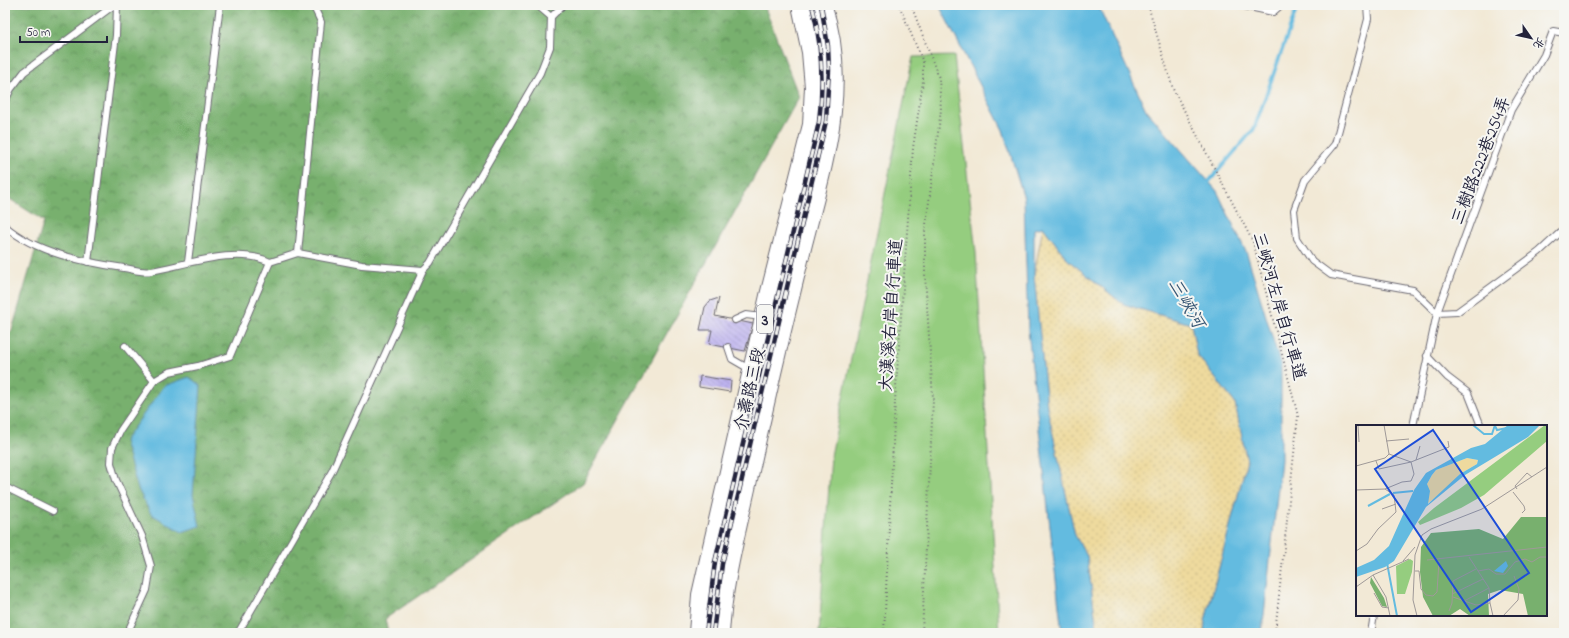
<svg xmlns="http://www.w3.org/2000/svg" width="1569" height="638" font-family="'Indie Flower','LXGW WenKai TC',sans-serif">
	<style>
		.forest { fill: url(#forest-crowns); stroke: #4d6954 }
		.sand { fill: url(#sand-dots); stroke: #887e6c }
		.park { fill: #95cd7f; stroke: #5c785d }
		.water { fill: #63bbe0; stroke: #426e8e }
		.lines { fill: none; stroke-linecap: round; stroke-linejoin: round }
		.stream { stroke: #63bbe0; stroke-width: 3.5 }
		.building { fill: url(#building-back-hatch) }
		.lane-casing { stroke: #6b6871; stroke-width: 8 }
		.primary-casing { stroke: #6b6871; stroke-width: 22 }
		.path { stroke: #6b6871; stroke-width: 2; stroke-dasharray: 1 3; stroke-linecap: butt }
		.lane { stroke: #fff; stroke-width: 6 }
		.primary { stroke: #fff; stroke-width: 20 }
		.rail-casing { stroke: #22223b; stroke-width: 4.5 }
		.rail { stroke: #f6f6f2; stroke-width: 3; stroke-dasharray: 9; stroke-linecap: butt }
		.labels { text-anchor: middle; stroke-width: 4; stroke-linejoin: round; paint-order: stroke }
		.shield { fill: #f6f6f2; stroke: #626272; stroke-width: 1 }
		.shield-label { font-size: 16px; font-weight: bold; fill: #22223b }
		.street-label { font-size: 17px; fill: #22223b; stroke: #f6f6f2 }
		.water-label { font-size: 18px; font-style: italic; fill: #395875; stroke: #f6f6f2 }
		.inset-river { fill: none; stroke: #63bbe0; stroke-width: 2 }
		.inset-road { fill: none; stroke: #9f9998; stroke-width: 1 }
		.view { fill: #1d4ed8; fill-opacity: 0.15; stroke: #1d4ed8; stroke-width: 2 }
		.inset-edge { fill: none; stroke: #22223b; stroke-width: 2 }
	</style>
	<defs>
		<pattern id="forest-crowns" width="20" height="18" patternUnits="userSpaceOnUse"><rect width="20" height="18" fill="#78b06e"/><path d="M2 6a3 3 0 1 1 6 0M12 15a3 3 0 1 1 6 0" fill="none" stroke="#628f5c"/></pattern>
		<pattern id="sand-dots" width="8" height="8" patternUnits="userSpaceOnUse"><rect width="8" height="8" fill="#eeda9e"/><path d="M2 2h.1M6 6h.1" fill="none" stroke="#ccbb89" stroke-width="1.8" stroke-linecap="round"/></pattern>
		<pattern id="building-back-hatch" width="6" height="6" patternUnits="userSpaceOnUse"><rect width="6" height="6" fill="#bdb2ef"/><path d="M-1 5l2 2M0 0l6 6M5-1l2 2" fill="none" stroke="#9990c3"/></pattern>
	</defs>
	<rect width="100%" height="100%" fill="#f6f6f2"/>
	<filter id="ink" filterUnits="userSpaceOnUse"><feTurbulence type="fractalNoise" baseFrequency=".025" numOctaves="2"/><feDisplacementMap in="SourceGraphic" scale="8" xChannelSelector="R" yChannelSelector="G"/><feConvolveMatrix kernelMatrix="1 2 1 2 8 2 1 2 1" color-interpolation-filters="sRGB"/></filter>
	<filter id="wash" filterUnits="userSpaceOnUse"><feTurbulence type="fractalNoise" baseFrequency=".012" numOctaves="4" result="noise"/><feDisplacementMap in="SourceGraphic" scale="16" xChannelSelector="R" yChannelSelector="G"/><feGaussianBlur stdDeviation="0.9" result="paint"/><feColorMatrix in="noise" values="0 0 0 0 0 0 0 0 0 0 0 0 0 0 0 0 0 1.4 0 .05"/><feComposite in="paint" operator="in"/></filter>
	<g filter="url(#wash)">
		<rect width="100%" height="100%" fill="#f2e9d6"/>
		<!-- forest -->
		<path class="forest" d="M5,5H764L799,97L583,483L385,619L388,633H5V338L12,330L44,221L5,196Z"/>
		<!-- sand -->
		<path class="sand" d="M1043,227L1068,260L1123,304L1191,324L1197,355L1235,403L1247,461L1205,621L1204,633H1095L1096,623L1087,556L1075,536L1047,407L1034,275Z"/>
		<!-- park -->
		<path class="park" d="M954,56L976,253L999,633H819L831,456L913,57Z"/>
		<!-- water -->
		<g class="water">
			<path d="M939,5H1098L1146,110L1217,191L1247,254L1281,366V460L1262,633H1204L1205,621L1247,461L1235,403L1197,355L1191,324L1123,304L1068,260L1043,227L1034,229V275L1047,407L1075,535L1087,556L1096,623L1095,633H1062L1028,331L1024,198L1003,130Z"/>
			<path d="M189,377L201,386L193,495L200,526L182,532L151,514L138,489L124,441L164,386Z"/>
		</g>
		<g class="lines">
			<!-- stream -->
			<path class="stream" d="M1206,185L1254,129L1298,5"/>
		</g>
		<g id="blocks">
			<!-- building -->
			<g class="building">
				<path d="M719,298L715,316L753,324L745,351L709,344L712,330H700L705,307L710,301Z"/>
				<path d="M700,376L731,381L730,392L699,387Z"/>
			</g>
		</g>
	</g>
	<g filter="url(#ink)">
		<use href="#blocks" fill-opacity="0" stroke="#6b6871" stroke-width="1"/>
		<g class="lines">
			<defs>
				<g id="lane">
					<path d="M537,5L551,17"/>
					<path d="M1240,5L1273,12L1281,5"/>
					<path d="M1367,5L1368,19L1335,144L1305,180L1294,210L1297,238L1312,261L1331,275L1413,290L1437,313"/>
					<path d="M5,101L11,89L24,72L114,5"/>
					<path d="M5,226C36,253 84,262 124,268C132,269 143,273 151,271C186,265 236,246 270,262L298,253L362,265L423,270"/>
					<path d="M298,253L321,22L313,5"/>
					<path d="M88,262L116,35L117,5"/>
					<path d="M188,262L220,5"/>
					<path d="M1437,313L1457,312L1539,252L1564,229"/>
					<path d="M735,320L746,315L762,317"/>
					<path d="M125,346L154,381"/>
					<path d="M728,347L732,359L751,370"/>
					<path d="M1427,356L1447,377L1468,393L1481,426"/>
					<path d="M1413,426L1437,313L1511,110L1544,55L1553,31L1564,33"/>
					<path d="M5,487L53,511"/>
					<path d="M130,633V627L147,590L151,566L142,536L116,480L111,463L112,448L120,431L154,381L169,372L198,366L230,356L270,262"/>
					<path d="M238,633L332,471L423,270L430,263L540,73L550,47L551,17L563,5"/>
					<path d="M1371,633L1374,615"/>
				</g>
				<g id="primary">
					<path d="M699,633L702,595L770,296L813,125L815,87L812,52L802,5"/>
					<path d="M719,633C722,582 735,534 746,484C762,410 779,337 797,264C817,179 851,91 821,5"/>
				</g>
			</defs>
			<!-- lane casing -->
			<use href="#lane" class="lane-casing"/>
			<!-- primary casing -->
			<use href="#primary" class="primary-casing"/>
			<!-- path -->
			<g class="path">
				<path d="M911,5L939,78L941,110L925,232V274L933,399L922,633"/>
				<path d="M1148,5L1173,89L1253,242L1298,416L1275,633"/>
				<path d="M884,633L895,401L913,148L923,81V62L899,5"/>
			</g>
			<!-- lane -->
			<use href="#lane" class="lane"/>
			<!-- primary -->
			<use href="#primary" class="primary"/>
			<defs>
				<g id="rail">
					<path d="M706,633L715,562L819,122C824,82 822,44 812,5"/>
					<path d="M713,633L722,564L826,121L829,70L828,46L821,5"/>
				</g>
			</defs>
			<!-- rail casing -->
			<use href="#rail" class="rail-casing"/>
			<!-- rail -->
			<use href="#rail" class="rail"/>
		</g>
	</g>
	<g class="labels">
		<!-- shield labels -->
		<rect class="shield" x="757" y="305" width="16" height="28" rx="3"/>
		<g class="shield-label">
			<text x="765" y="325">3</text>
		</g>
		<!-- street labels -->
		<g class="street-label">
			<text transform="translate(1480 160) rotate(-69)" y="6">三樹路222巷254弄</text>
			<text transform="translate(1280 306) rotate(74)" y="6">三峽河左岸自行車道</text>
			<text transform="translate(890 315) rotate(-86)" y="6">大漢溪右岸自行車道</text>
			<text transform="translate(749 389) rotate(-77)" y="6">介壽路三段</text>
		</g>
		<!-- water labels -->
		<g class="water-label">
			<text transform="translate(1187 303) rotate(60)" y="6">三峽河</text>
		</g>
	</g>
	<!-- overview -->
	<g transform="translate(1356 425)">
		<rect width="191" height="191" fill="#f2e9d6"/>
		<path d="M165,92H191V191H172L167,169L144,165L132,169L133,191H114L104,184L93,191H77L67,172L64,147L65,122L75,108L123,104L147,114ZM15,152L28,173L31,182L26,181L14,158Z" fill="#78b06e"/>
		<path d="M111,33L122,35L121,39L104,49L88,67L72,78L71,59L76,50L80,45Z" fill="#eeda9e"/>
		<path d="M189,0H191V16L128,70L105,83L64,100L62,97L78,83ZM54,134L57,136L56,147L49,169H41L40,141Z" fill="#95cd7f"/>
		<path d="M152,0H184L172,12L109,50L70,82L38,136L29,142L0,152V143L18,135L33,121L58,65L70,48L115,23L129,19ZM111,33L122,35L121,39L104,49L72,79L74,66L71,59L76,50L80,45ZM150,136L152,141L147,148L138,146Z" fill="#63bbe0" fill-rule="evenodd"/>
		<path class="inset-river" d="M117,0L128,9H136L139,0M139,1L141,5L151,3M37,68L57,66M12,81L34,69M31,138L41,191"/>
		<path class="inset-road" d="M2,0L3,17M28,0L33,29M30,16L53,14M33,29L55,37M60,35L64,21M20,36L23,44L55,37L93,22L92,16M0,41L29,33L33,29M161,64L159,61L171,48L176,52M0,65L29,64L46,57L55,56L58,49L55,37M157,67L168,81L169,85L166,88M26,84L40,79M0,126L11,119L22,104L40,87L38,70L29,64M71,135L191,122M47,136L59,122M59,146H63L65,164L70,170L77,171L81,167L83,136M122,146L133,144L140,149H149L159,137L169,134L176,137L184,132H191M17,150L30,172L34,191M0,162L17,150L53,134M18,168L26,182L33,183M96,169L127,154M97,172L120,180L134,178L133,163L113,132M108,176L133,163M134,178L137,191M93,186L96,178L97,156L120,144M61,191L57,175L59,130L66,110L75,104L126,84L191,42M147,191L162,175L163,164L158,151"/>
		<path class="view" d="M77,5L173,148L115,187L19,44Z"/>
		<rect width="191" height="191" class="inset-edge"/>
	</g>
	<!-- margin -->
	<rect width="1569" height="638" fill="none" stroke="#f6f6f2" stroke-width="20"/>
	<!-- north arrow -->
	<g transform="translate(1531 38) rotate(124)" stroke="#f6f6f2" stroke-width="3" paint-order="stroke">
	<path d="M0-3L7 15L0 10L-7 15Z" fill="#22223b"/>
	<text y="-6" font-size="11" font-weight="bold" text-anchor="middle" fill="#22223b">北</text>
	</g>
	<!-- scale -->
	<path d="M20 36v6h87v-6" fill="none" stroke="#22223b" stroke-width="2"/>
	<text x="26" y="36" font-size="12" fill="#22223b" stroke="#f6f6f2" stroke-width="3" paint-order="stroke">50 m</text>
</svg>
